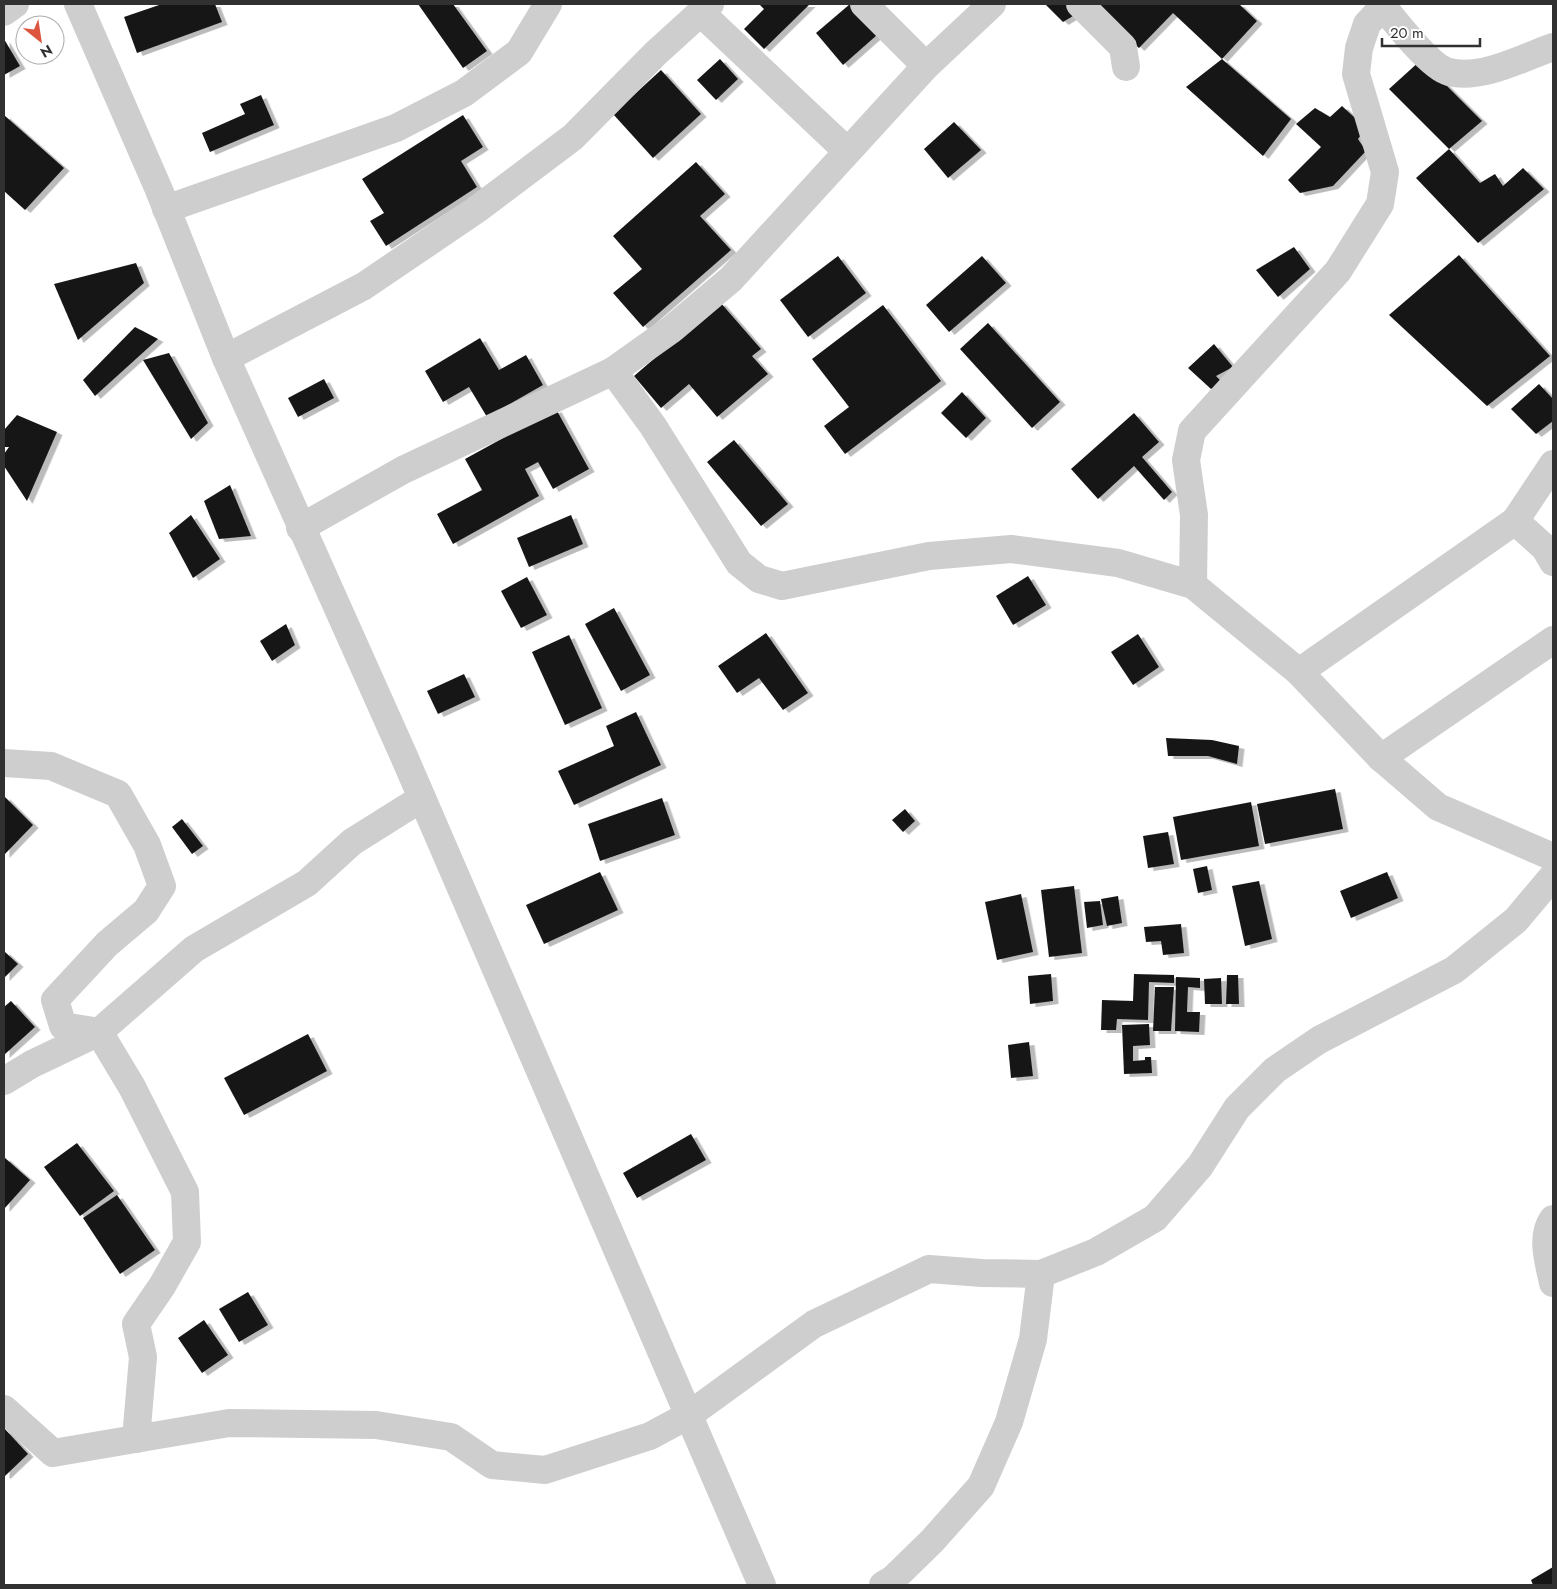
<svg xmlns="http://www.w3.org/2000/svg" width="1557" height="1589" font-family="Jost,sans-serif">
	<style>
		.building { fill: #181818; filter: url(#shadow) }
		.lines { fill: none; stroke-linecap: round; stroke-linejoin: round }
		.minor { stroke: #cecece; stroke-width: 28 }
		.tertiary { stroke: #cecece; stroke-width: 28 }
	</style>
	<defs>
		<filter id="shadow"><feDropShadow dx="5.5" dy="3" stdDeviation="0" flood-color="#0004"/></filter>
	</defs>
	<rect width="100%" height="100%" fill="#fff"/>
	<!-- building -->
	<g class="building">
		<path d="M162,4H215L222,22L137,53L124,17Z"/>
		<path d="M418,4H453L487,51L463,68Z"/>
		<path d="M759,4H810L764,49L744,29L764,9Z"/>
		<path d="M850,4L877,35L843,65L816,33Z"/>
		<path d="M1045,4H1067L1078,13L1063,22Z"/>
		<path d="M1096,4H1239L1257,21L1222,59L1173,13L1139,48L1094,6Z"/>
		<path d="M4,39L20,66L4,75Z"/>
		<path d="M720,59L738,79L716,100L697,80Z"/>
		<path d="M1222,59L1291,119L1263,156L1186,87Z"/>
		<path d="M1421,60L1482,121L1449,149L1480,183L1495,174L1503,186L1523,168L1544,189L1478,243L1416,178L1449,149L1389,89Z"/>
		<path d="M661,70L701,114L653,158L613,114Z"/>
		<path d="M261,95L274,125L210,152L202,133L245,114L240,104Z"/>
		<path d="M1342,106L1366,128L1358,139L1366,151L1333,186L1300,193L1288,180L1321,147L1296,124L1315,108L1330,117Z"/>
		<path d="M4,115L64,168L25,210L4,191Z"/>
		<path d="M463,115L483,147L461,161L477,187L386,246L370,221L384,213L362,179Z"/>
		<path d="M954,122L981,150L948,178L924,149Z"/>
		<path d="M696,162L725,194L700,216L731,250L643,327L613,293L642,269L613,236Z"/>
		<path d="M1294,247L1310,269L1278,297L1256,270Z"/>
		<path d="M1459,255L1550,356L1487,406L1389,315Z"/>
		<path d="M838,256L866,293L808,337L780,300Z"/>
		<path d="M982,256L1006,283L949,332L926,305Z"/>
		<path d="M136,263L144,283L78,340L54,284Z"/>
		<path d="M720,302L761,349L752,356L768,374L717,417L689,384L661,408L634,376Z"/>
		<path d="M883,305L941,381L845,454L824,426L849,407L812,359Z"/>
		<path d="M988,323L1060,402L1032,428L960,349Z"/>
		<path d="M135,327L158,339L95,396L83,380Z"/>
		<path d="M480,338L499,370L526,355L543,385L487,417L469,387L443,402L425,371Z"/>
		<path d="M1214,344L1233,367L1216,376L1223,383L1211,389L1188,368Z"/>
		<path d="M169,353L208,423L191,439L143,360Z"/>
		<path d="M324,379L334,398L298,417L288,398Z"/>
		<path d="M1539,384L1553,399V421L1536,434L1511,409Z"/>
		<path d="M962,392L986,418L966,438L941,413Z"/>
		<path d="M556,409L589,469L553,489L538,462L525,469L539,496L453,544L437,514L482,490L465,459Z"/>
		<path d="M1134,413L1159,442L1142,457L1172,492L1164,500L1134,466L1098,499L1071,469Z"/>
		<path d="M17,415L57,432L27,501L4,466V454L9,447H4V430Z"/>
		<path d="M734,440L788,504L761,526L707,462Z"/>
		<path d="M230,485L251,536L219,539L204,501Z"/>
		<path d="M191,515L220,559L193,578L169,533Z"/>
		<path d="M571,515L583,544L529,567L517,538Z"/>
		<path d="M1028,576L1046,605L1013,625L996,596Z"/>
		<path d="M527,577L547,615L521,628L501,591Z"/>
		<path d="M614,608L650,675L621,691L585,624Z"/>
		<path d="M286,624L295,645L272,661L260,641Z"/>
		<path d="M766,633L808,693L783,710L759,678L737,693L718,666Z"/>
		<path d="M1138,634L1159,667L1133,685L1111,652Z"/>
		<path d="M569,635L602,708L565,725L532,652Z"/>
		<path d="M464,674L475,697L438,714L427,691Z"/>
		<path d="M636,712L661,765L574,805L558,771L614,746L606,726Z"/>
		<path d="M1166,738L1212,740L1239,746L1237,764L1208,756H1168Z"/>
		<path d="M1335,789L1343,829L1265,844L1257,804Z"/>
		<path d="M4,796L33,825L4,855Z"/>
		<path d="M662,798L675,835L600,861L588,824Z"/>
		<path d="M1251,802L1259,846L1181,860L1173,817Z"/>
		<path d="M905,809L915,821L903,832L892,820Z"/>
		<path d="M182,819L203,846L192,854L172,827Z"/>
		<path d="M1168,832L1174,864L1148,868L1143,836Z"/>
		<path d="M1207,866L1212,890L1198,893L1193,869Z"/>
		<path d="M600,872L618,910L544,944L526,905Z"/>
		<path d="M1387,872L1398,898L1351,918L1340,891Z"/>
		<path d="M1259,881L1272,939L1245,946L1232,886Z"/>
		<path d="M1074,886L1082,953L1049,957L1041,890Z"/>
		<path d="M1021,894L1033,952L997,960L985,902Z"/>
		<path d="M1118,896L1122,923L1107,926L1101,899Z"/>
		<path d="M1100,901L1103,925L1087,928L1084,902Z"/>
		<path d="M1181,924L1184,953L1163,955L1161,941L1146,942L1144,927Z"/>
		<path d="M4,951L18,964L4,978Z"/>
		<path d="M1051,974L1053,1001L1030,1004L1028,976Z"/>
		<path d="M1134,974L1174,975V983L1149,982L1148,1020L1117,1019L1116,1030H1101L1102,1000L1133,1001Z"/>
		<path d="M1227,975H1238L1239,1004H1226Z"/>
		<path d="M1176,977L1200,978V988L1188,987L1187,1012H1200L1199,1032L1175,1031Z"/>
		<path d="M1221,978L1222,1004H1205L1204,979Z"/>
		<path d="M1155,987H1174L1171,1031H1153Z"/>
		<path d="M11,1001L35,1027L4,1055V1007Z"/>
		<path d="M1149,1024L1150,1045L1133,1046V1061L1145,1060V1057H1151L1152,1073L1124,1074L1122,1025Z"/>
		<path d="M308,1034L327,1071L244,1115L224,1078Z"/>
		<path d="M1029,1042L1033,1076L1011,1078L1008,1045Z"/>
		<path d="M691,1134L706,1160L637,1198L623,1173Z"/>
		<path d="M77,1143L114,1191L80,1216L44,1167Z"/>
		<path d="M4,1157L30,1180L4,1209Z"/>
		<path d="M117,1195L155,1250L120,1274L83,1218Z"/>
		<path d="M248,1292L268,1325L239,1342L219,1309Z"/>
		<path d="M204,1320L228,1355L202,1373L178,1338Z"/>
		<path d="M4,1428L28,1454L5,1476L4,1475Z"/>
		<path d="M1553,1567V1585H1533L1531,1580Z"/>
	</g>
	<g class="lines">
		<!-- minor -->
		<g class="minor">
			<path d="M864,4L926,66"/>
			<path d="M1080,4L1123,47L1126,67"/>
			<path d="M1381,4C1393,19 1431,68 1449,72C1482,80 1522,58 1553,47"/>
			<path d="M4,12L15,4"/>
			<path d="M701,13L847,151"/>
			<path d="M166,209L396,128L464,93L519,52L548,4"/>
			<path d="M226,358L364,286L476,210L573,137L656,53L710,4"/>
			<path d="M613,371L653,426L739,563L759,579L782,586L929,556L1011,549L1118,563L1193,585L1299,672L1381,758L1438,807L1553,857"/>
			<path d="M1515,521L1553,464"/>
			<path d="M300,528L403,470L613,371L672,329L731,279L926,66L992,4"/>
			<path d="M1193,585L1194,515L1186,460L1192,431L1338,271L1380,204L1385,172L1356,74L1359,48L1367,24L1383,7"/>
			<path d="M1299,672L1515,521L1545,548L1553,562"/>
			<path d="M1381,758L1553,640"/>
			<path d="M4,763L51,766L118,794L147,845L162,886L146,911L107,944L55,1000L63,1026L99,1032L132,1087L185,1192L187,1242L162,1286L136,1324L143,1357L136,1439"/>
			<path d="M4,1081L32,1064L99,1032L194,949L307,883L352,842L422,798"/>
			<path d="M1553,1219C1540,1237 1549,1263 1553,1283"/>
			<path d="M4,1409L53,1453L229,1423L376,1425L451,1437L492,1465L545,1470L650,1436L689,1415L814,1324L929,1269L982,1273L1041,1274L1096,1252L1155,1218L1200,1166L1237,1108L1275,1070L1319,1040L1454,970L1516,920L1553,876"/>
			<path d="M883,1585L893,1579L932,1541L981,1486L1009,1422L1033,1339L1041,1274"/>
		</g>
		<!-- tertiary -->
		<path class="tertiary" d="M78,4L159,190L226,358L403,754L762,1585"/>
	</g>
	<!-- border -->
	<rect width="1557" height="1589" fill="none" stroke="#313131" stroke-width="10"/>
	<!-- north arrow -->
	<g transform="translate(40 40) rotate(150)"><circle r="24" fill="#ffffff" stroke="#adadad"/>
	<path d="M0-4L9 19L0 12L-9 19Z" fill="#dd543f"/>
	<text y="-8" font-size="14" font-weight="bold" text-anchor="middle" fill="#313131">N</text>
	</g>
	<!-- scale -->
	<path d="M1382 38v8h98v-8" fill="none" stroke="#313131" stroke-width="2.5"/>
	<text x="1390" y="38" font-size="15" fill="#313131" stroke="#ffffff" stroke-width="4" paint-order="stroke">20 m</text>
</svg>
